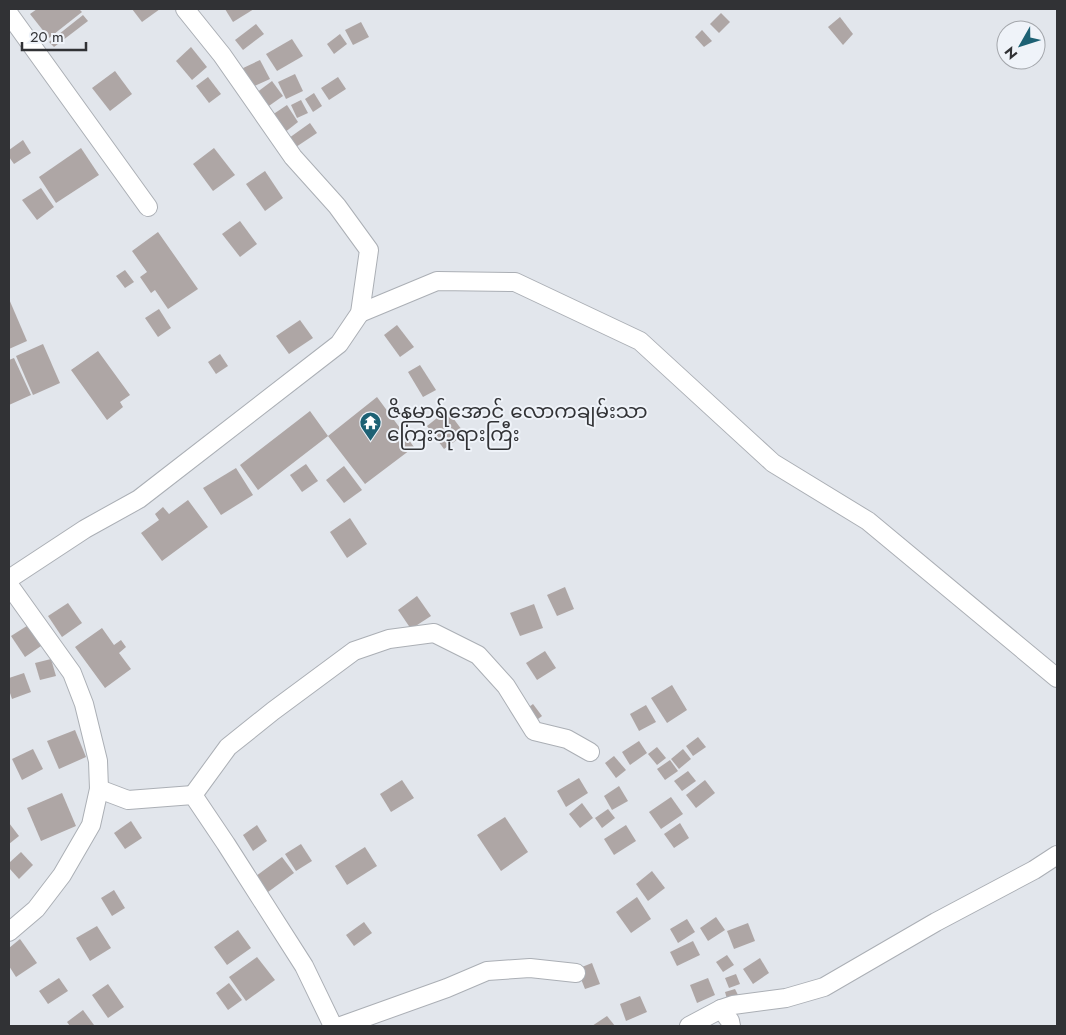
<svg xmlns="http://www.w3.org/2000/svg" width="1066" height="1035" viewBox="0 0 1066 1035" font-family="Jost,'Noto Sans Myanmar',sans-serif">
<rect width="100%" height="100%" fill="#e2e6ec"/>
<g fill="#aea6a5">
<polygon points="37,9 79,9 82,12 49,38 30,14"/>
<polygon points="132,9 160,9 142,22"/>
<polygon points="225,9 254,9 233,22"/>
<polygon points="721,13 730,22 719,33 710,24"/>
<polygon points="83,15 88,21 54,47 49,42"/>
<polygon points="840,17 853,34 843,45 828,27"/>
<polygon points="361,22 369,37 353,45 345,30"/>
<polygon points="256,24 264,34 243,50 235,40"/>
<polygon points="702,30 712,41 704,47 695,37"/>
<polygon points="340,34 347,44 334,54 327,44"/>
<polygon points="292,39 303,56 277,71 266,54"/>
<polygon points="191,47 207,67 192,80 176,61"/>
<polygon points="260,60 270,79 250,88 241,69"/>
<polygon points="115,71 132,94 110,111 92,88"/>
<polygon points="295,74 303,91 286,99 278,82"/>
<polygon points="208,77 221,94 209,103 196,86"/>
<polygon points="338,77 346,89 329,100 321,88"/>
<polygon points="272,81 283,96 266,108 256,93"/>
<polygon points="314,93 322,106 313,112 305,99"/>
<polygon points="301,100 308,113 297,118 291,105"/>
<polygon points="287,105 298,122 284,133 272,115"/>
<polygon points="310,123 317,133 296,147 289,138"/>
<polygon points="23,140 31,153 14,164 9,157 9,150"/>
<polygon points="81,148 99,175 56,203 39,177"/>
<polygon points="214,148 235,175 213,191 193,164"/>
<polygon points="265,171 283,198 265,211 246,184"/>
<polygon points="41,188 54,207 37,220 22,200"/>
<polygon points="240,221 257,244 240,257 222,234"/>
<polygon points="158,232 198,289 168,309 155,290 151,293 140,277 147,272 132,251"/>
<polygon points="125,270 134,282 125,288 116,276"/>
<polygon points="9,299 27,341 9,349"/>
<polygon points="159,309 171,328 158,337 145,318"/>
<polygon points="300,320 313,338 289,354 276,336"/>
<polygon points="397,325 414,347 400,357 384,335"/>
<polygon points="43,344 60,383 33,395 16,356"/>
<polygon points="98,351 130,395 120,402 123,407 107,420 71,370"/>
<polygon points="220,354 228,366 216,374 208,362"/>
<polygon points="14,358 31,395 9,405 9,360"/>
<polygon points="420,365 436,390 423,397 408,372"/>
<polygon points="377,397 414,447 365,484 328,436 258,490 240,465 310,411 328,436"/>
<polygon points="447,410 465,434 444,449 427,426"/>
<polygon points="306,464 318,481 302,492 290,475"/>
<polygon points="344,466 362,490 344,503 326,480"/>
<polygon points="236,468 253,495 221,515 203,488"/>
<polygon points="188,500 208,527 162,561 141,533 159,520 155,514 163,507 169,514"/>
<polygon points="350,518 367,544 347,558 330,532"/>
<polygon points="565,587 574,609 557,616 547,595"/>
<polygon points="417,596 431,616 411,629 398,610"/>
<polygon points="68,603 82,623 62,637 48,616"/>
<polygon points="534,604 543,628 520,636 510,613"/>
<polygon points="30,624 44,644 25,657 11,636"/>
<polygon points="102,628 114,645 121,640 126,647 119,653 131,669 105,688 75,647"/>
<polygon points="545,651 556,668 537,680 526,663"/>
<polygon points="51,659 56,676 40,680 35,663"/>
<polygon points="24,673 31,692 12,699 9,690 9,678"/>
<polygon points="672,685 687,710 667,723 651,698"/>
<polygon points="533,704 542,716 534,722 525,710"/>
<polygon points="646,705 656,722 639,731 630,714"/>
<polygon points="75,730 86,757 59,769 47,741"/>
<polygon points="698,737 706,747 693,756 686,746"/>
<polygon points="639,741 647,753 630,765 622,752"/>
<polygon points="657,747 666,758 657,765 648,754"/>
<polygon points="33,749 43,769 22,780 12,759"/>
<polygon points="683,749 691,759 679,769 671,759"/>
<polygon points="614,756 626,770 616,778 605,763"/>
<polygon points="670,760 678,771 665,780 657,769"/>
<polygon points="688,771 696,781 682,791 674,781"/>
<polygon points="579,778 588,793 566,807 557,791"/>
<polygon points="402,780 414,798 391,812 380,794"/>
<polygon points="705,780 715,793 696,808 686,795"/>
<polygon points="619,786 628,801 612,810 604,796"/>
<polygon points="62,793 76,826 41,841 27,808"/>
<polygon points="671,797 683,814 661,829 649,812"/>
<polygon points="582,803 593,818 580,828 569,814"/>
<polygon points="608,809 615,818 602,828 595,818"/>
<polygon points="505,817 528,852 501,871 477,835"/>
<polygon points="131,821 142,838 125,849 114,833"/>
<polygon points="9,823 19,836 9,844"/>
<polygon points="680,823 689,838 674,848 664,834"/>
<polygon points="257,825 267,841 253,851 243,835"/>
<polygon points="626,825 636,841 614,855 604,839"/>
<polygon points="301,844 312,861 296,871 285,854"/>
<polygon points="365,847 377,866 347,885 335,866"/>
<polygon points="21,852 33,865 19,879 9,868 9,863"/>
<polygon points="282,857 294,873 268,892 256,876"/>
<polygon points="652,871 665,888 648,901 636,884"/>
<polygon points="114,890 125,908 112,916 101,898"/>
<polygon points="637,897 651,919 631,933 616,912"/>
<polygon points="716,917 725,930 708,941 700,928"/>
<polygon points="687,919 695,932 678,943 670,929"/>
<polygon points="364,922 372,933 354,946 346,935"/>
<polygon points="748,923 755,941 734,949 727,931"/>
<polygon points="97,926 111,948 90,961 76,938"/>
<polygon points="238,930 251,948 227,965 214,947"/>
<polygon points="20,939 37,963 16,977 9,966 9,948"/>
<polygon points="693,941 700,955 677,966 670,952"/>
<polygon points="727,955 734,965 723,972 716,962"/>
<polygon points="257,957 275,980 246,1001 229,977"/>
<polygon points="760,958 769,973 753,984 743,969"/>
<polygon points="592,963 600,984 585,989 577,969"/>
<polygon points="736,974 740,984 729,988 725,978"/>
<polygon points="59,978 68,991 48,1004 39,991"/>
<polygon points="708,978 715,995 697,1003 690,985"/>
<polygon points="229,983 242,1000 228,1010 216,993"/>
<polygon points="108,984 124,1007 108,1018 92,995"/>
<polygon points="735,989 738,995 727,999 725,992"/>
<polygon points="640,996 647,1012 626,1021 620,1004"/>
<polygon points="83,1010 94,1025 93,1026 70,1026 67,1022"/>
<polygon points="607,1016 615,1026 592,1026"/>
</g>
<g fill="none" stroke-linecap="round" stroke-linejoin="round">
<defs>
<g id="minor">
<polyline points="9,14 148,207"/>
<polyline points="360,313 437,281 515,282 640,341 773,463 868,521 1057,678"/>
<polyline points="9,579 85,529 139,499 339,344 360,313 369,250 337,206 293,157 222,55 185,9"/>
<polyline points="9,585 72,673 84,704 98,761 99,789 91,825 62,875 36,909 9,932"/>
<polyline points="99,789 128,800 193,795 226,844 304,966 333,1026"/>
<polyline points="193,795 228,747 273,711 354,651 389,639 434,633 478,655 506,686 534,731 567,739 590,752"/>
<polyline points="721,1009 730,1021 731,1026"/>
<polyline points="341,1026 447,988 487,971 530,968 576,973"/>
<polyline points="689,1026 721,1009 733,1005 786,998 824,987 936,922 1034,870 1057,855"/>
</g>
</defs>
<use href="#minor" stroke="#abafb5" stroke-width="20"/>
<use href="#minor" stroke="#fff" stroke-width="18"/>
</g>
<defs>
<symbol id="temple-pin" viewBox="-11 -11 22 30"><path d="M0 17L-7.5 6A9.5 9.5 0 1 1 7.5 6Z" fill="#1d6174" stroke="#eff3f9"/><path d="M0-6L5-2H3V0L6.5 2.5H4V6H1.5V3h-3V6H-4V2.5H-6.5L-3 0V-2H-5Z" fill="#fff"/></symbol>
</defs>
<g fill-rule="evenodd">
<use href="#temple-pin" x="358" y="410" width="25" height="34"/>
</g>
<g text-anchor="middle" stroke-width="4" stroke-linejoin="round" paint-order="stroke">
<g font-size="20" fill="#313235" stroke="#eff3f9" text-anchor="start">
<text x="387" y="418">ဇိနမာရ်အောင် လောကချမ်းသာ<tspan x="387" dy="23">ကြေးဘုရားကြီး</tspan></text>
</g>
</g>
<rect width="1066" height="1035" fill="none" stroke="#313235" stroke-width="20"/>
<g transform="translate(1021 45) rotate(231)"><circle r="24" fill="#eff3f9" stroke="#a3a6ab"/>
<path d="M0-4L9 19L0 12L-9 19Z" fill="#1d6174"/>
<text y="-8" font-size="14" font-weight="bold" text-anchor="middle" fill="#313235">N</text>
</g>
<path d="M22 42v8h64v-8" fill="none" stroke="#313235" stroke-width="2.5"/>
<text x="30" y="42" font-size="15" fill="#313235" stroke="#eff3f9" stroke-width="4" paint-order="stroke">20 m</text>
</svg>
